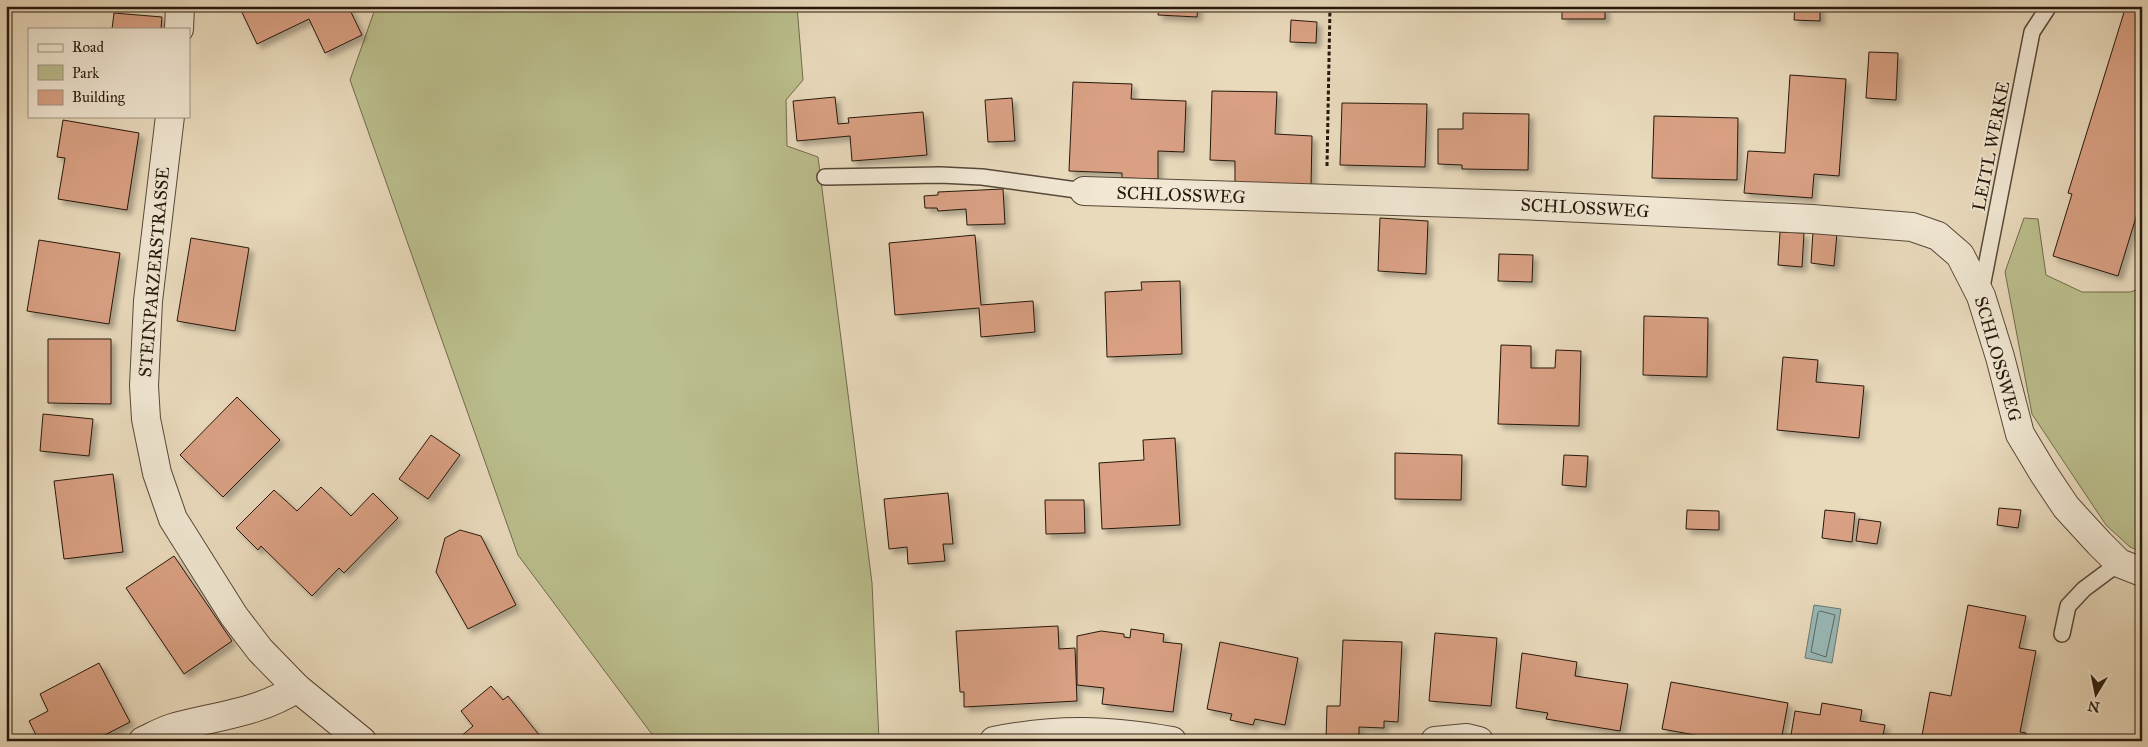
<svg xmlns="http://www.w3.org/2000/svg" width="2148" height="747" viewBox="0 0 2148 747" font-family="'IM FELL Great Primer',serif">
<defs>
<filter id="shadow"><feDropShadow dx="4.5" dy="4.5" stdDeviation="2.5" flood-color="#0004"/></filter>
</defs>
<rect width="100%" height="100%" fill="#e9dabc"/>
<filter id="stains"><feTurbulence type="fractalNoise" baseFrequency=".004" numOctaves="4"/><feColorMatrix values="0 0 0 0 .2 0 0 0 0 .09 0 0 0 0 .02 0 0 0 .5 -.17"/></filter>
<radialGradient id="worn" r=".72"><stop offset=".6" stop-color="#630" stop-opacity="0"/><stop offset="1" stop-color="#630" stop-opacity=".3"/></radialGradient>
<g fill="#bbbe8d" stroke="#706b4c">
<polygon points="376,6 797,6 803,80 786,100 787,146 818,157 872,583 879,741 657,741 518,555 350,80"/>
<polygon points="2024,218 2038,219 2046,275 2082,292 2130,292 2142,288 2142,552 2130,547 2106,525 2032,414 2005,272"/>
</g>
<polygon fill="#99b9b8" stroke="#6b7973" points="1814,605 1841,609 1832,663 1805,658"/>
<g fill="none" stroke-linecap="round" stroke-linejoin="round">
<polygon stroke="#606862" stroke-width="1" points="1820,611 1835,615 1826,657 1811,652 1818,613"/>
</g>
<g fill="#d9a083" stroke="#26180c" filter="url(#shadow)">
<polygon points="239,6 348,6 362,35 325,53 309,19 257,44"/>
<polygon points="1159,6 1198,6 1197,17 1158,15"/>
<rect x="1562" y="6" width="43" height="13"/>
<polygon points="1795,6 1820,6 1820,21 1794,20"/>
<polygon points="2126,6 2142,6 2142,216 2137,214 2118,276 2053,256 2072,194 2068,193"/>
<polygon points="114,13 162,17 161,29 112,29"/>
<polygon points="1291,20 1317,22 1316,43 1290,42"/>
<polygon points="1869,52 1898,53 1896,100 1866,98"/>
<polygon points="1790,75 1846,79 1839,176 1814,174 1812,198 1744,193 1748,151 1785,153"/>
<polygon points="1073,82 1132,84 1131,99 1186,101 1184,152 1158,151 1158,179 1122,178 1122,173 1069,171"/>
<polygon points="1212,91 1277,92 1275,134 1312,136 1311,186 1235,183 1235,161 1210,160"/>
<polygon points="835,97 838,124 849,123 848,118 923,112 927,155 852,161 850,136 797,141 793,101"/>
<polygon points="1012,98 1015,141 988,142 985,100"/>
<polygon points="1342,103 1427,104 1425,167 1340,165"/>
<polygon points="1463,113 1529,114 1528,170 1462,169 1462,165 1438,164 1438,129 1463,129"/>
<polygon points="1654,116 1738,118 1737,180 1652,178"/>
<polygon points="63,120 139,133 127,210 58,199 65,158 57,157"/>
<polygon points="1003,189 1005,224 967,225 966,209 938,211 937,208 925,208 924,196 938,195 938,192"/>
<polygon points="1380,218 1428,221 1426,274 1378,271"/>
<polygon points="1780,232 1804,233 1802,267 1778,265"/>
<polygon points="1813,232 1837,233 1834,266 1811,263"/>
<polygon points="975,235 981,305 1033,301 1035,332 981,337 979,308 895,315 889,243"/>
<polygon points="191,238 249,248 235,331 177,321"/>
<polygon points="39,240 120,253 109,324 27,311"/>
<polygon points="1499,254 1533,255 1532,282 1498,281"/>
<polygon points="1180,281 1182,354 1107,357 1105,292 1142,290 1141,282"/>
<polygon points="1644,316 1708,318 1707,377 1643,375"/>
<polygon points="48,339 111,339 111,404 48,403"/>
<polygon points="1501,345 1531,346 1531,368 1555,368 1556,350 1581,351 1579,426 1498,424"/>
<polygon points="1783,357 1818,360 1816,382 1864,386 1859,438 1777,430"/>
<polygon points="237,397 280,440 223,497 180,455"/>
<polygon points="43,414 93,419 89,456 40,451"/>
<polygon points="431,435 460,455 428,499 399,479"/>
<polygon points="1175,438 1180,525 1102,529 1099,463 1144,460 1143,440"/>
<polygon points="1395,453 1462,455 1461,500 1395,499"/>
<polygon points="1564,455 1588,456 1586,487 1562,485"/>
<polygon points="113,474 123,552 64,559 54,481"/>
<polygon points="321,487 351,516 373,493 398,518 344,573 339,568 312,596 261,546 258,550 236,528 274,490 297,511"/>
<polygon points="948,493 953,544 943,544 945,561 908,564 907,547 889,549 884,499"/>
<polygon points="1045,500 1084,500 1085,533 1046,534"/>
<polygon points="1999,508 2021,510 2018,528 1997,525"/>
<polygon points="1687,510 1719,511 1719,530 1686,529"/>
<polygon points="1825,510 1855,513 1852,542 1822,538"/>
<polygon points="1859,519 1881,522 1877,544 1856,541"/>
<polygon points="460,530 481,536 516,605 468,629 436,572 445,538"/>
<polygon points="174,556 232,641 184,674 126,588"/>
<polygon points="1968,605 2026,616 2019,648 2036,651 2020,732 2026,733 2024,741 1921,741 1930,692 1951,696"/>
<polygon points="1058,626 1059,649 1075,648 1077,701 964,707 964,692 960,692 956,631"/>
<polygon points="1131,629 1164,634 1163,642 1182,644 1173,712 1102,704 1104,688 1077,685 1077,636 1101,631 1124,634 1124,637 1130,638"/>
<polygon points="1435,633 1497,638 1491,706 1429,701"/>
<polygon points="1343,640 1402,642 1398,722 1384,721 1384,728 1359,727 1359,740 1326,739 1327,706 1340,706"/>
<polygon points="1220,642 1298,658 1285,725 1255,719 1253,725 1230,720 1232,714 1207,709"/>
<polygon points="1522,653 1577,662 1575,676 1628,684 1620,731 1546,719 1548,713 1516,708"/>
<polygon points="99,663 130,722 93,741 39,741 29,721 48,711 40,694"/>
<polygon points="1671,682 1788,703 1781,741 1728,741 1662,729"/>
<polygon points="491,686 503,700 508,696 544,741 459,741 458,739 473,726 461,711"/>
<polygon points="1822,703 1862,710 1860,721 1885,725 1882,741 1790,741 1795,711 1820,715"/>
</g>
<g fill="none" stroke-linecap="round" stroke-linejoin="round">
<defs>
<g id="lane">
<polyline points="825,177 940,175 982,177 1084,191"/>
<polyline points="1981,292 2032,32 2049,6"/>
<polyline points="2062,634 2068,606 2084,589 2119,563"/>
</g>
<g id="street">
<polyline points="179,29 180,6"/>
<polyline points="170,116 148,301 144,386 146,419 157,473 173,519 234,616 260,650 297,688 362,741"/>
<polyline points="1084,191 1518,205 1812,219 1912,227 1938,236 1960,255 1981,296 2000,357 2020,434 2044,474 2066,507 2099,543 2119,563 2142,572"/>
<path d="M 143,741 C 152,737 162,731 172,728 C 215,716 259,713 297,688"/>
<path d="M 994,741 C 1058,728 1108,730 1172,741"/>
<polyline points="1435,741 1467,738 1479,741"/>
</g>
</defs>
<use href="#lane" stroke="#574838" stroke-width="18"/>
<use href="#street" stroke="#574838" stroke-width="30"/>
<polyline stroke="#26180c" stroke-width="3" stroke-dasharray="4 2.5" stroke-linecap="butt" points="1327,166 1330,6"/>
<use href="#lane" stroke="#f1e7d3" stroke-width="15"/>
<use href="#street" stroke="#f1e7d3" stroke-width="28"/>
</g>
<g text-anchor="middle" stroke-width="4" stroke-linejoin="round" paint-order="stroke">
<g font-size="18" fill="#26180c" stroke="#f1e7d3">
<text transform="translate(1991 146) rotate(-79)" y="6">LEITL WERKE</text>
<text transform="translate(1181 195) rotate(2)" y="6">SCHLOSSWEG</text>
<text transform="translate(1585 208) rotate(3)" y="6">SCHLOSSWEG</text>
<text transform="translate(154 272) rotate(-85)" y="6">STEINPARZERSTRASSE</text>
<text transform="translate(1998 359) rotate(74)" y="6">SCHLOSSWEG</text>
</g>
</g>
<rect width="2148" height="747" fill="none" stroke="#e9dabc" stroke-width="25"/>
<rect x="8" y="8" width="2133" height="732" fill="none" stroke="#26180c" stroke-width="2.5"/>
<rect x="12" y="12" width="2123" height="722" fill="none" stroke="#26180c"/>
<rect x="28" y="28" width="162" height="90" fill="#f1e7d3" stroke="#a09483"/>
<rect x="38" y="44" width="25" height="8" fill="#f1e7d3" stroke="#a09483"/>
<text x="72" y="52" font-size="15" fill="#26180c">Road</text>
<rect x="38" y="65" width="25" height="15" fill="#bbbe8d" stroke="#a09483"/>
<text x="72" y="78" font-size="15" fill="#26180c">Park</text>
<rect x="38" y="90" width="25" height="15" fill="#d9a083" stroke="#a09483"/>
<text x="72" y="102" font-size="15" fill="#26180c">Building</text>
<g transform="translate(2096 694) rotate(190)" stroke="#f1e7d3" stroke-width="4" paint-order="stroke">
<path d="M0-4L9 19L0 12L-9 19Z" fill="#26180c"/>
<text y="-8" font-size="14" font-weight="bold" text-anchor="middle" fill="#26180c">N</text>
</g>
<rect width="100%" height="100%" filter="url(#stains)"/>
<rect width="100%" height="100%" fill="url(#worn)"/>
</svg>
